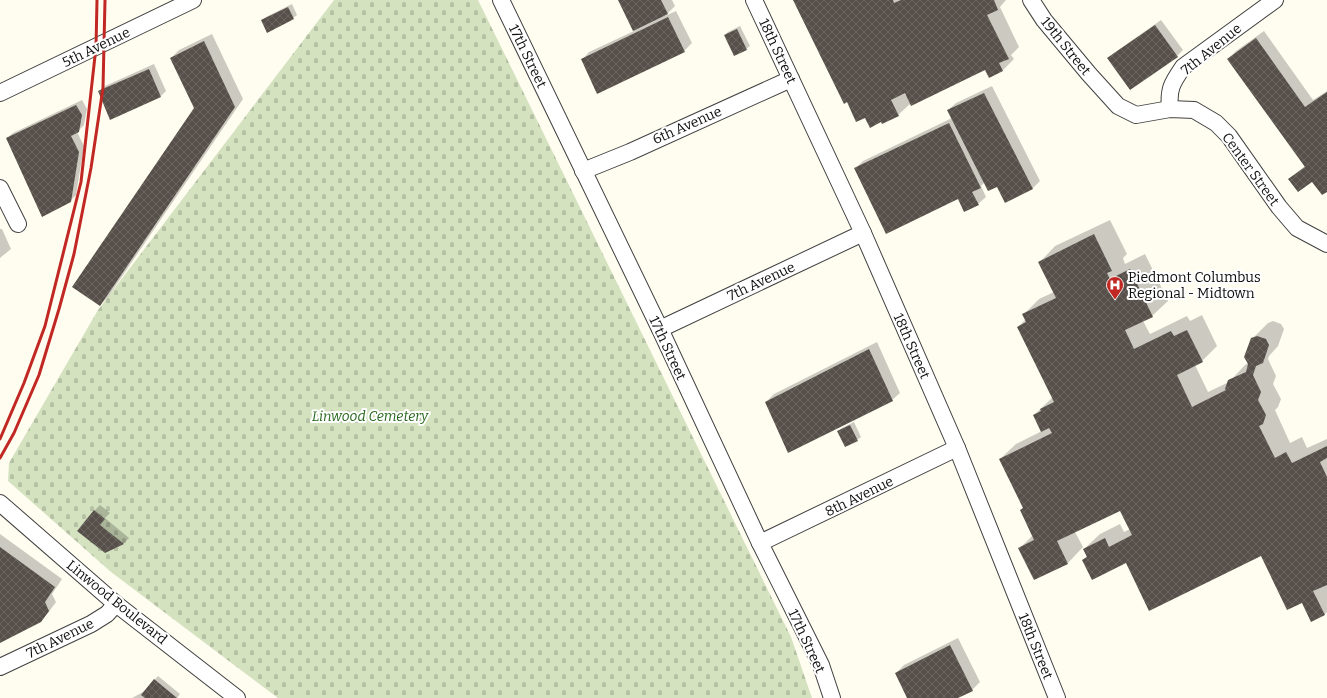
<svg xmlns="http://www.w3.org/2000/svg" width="1327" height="698" viewBox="0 0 1327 698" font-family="Bitter,serif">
<defs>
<pattern id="cemetery-stones" width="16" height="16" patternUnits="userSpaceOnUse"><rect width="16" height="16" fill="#d4e2c0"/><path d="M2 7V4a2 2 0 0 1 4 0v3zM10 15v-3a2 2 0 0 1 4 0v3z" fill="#b5c1a4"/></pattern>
<pattern id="building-cross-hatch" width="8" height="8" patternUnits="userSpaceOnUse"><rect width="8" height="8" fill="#57504a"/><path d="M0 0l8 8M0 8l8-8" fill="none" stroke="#6a6560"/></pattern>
</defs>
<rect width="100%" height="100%" fill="#fffdf0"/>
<polygon fill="url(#cemetery-stones)" points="334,0 478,0 791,637 812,698 278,698 111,572 8,481 9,463 98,310"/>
<g fill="#0003">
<polygon points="619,0 672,0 675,6 665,16 676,11 692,43 684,51 582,60 589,52 634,31"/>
<polygon points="794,0 1006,0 1000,7 1019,47 1011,55 1014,59 1002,71 985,69 911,103 898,115 882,121 866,116 847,101"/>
<polygon points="292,4 297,15 293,18 262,20 266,17"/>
<polygon points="1161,20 1183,50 1177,56 1130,89 1108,58 1114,53"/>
<polygon points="740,26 750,46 746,49 725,35 728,32"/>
<polygon points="1264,31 1313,100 1327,91 1327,190 1312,181 1289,179 1305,166 1228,59 1236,51"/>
<polygon points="212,34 243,99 108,297 100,305 195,108 171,58 179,50"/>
<polygon points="154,64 166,91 161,96 99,91 105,86"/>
<polygon points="992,86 1040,181 1033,188 997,186 985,182 981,186 986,197 978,204 856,168 863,161 952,118 948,110 956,103"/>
<polygon points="82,100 87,109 84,125 77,132 84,146 76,195 70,201 7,138 13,133"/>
<polygon points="1110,220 1127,254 1123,258 1125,264 1145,254 1168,301 1152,316 1143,321 1150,334 1187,316 1190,321 1202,315 1217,346 1202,361 1195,365 1208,392 1229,382 1245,365 1248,363 1252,339 1268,323 1273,321 1281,324 1284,329 1278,346 1269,356 1268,359 1276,376 1273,384 1281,399 1278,407 1275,410 1290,443 1302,437 1307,448 1327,439 1327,612 1324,615 1302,601 1261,555 1127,562 1083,560 1087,556 1084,549 1100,534 1120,524 1124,532 1130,529 1121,510 1075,532 1083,547 1068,563 1035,579 1020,548 1033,535 1021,510 1024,507 1000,459 1016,444 1042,431 1034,415 1053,397 1018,327 1026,319 1024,314 1039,299 1054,292 1040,262 1055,246"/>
<polygon points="0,229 2,229 11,249 0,258"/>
<polygon points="877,342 900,393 892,400 766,402 774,394"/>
<polygon points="854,422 861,437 857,440 838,432 842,428"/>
<polygon points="100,505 110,513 105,518 129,538 124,543 106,552 94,511"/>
<polygon points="0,534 62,579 52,594 56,602 48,613 40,622 0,642"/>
<polygon points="958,638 980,682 972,690 956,698 909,698 896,673 904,665"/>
<polygon points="158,676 180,694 177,698 132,698 143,692"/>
</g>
<g fill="url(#building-cross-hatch)">
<polygon points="618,0 661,0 668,14 633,31"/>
<polygon points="793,0 893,0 894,3 901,0 994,0 998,10 987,15 1009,59 999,63 1003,71 989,78 985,70 911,106 905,93 891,100 899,116 882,124 881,122 870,128 865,118 856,122 847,102 844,104"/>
<polygon points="288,7 294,19 267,33 261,20"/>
<polygon points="668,17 685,52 597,94 581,59"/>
<polygon points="1155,25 1178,57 1130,90 1107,58"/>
<polygon points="737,29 747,50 734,56 724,35"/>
<polygon points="1256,38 1305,107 1327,92 1327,192 1322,195 1312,182 1298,192 1288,179 1305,167 1227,59"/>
<polygon points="204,41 235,107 100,306 72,287 194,108 170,58"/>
<polygon points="149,69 161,97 110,120 98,91"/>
<polygon points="984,93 1033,189 1005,203 997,187 988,191 947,110"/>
<polygon points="76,105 82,115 79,132 71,136 79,152 71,202 42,217 6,138"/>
<polygon points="949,123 981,188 972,192 979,205 964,212 958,199 886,234 854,168"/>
<polygon points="1094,234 1112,271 1107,273 1110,279 1130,269 1153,317 1125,330 1134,349 1171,331 1174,336 1187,330 1203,362 1177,375 1192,407 1226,390 1225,389 1228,380 1246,372 1248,364 1244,357 1251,338 1257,336 1266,339 1269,345 1263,363 1256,366 1253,375 1261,392 1258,400 1266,415 1263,424 1259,426 1275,458 1286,452 1292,463 1327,446 1327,458 1320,462 1327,477 1327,585 1313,591 1325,615 1311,622 1302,603 1287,610 1261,556 1149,611 1126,563 1092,580 1082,560 1087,557 1083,549 1105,538 1109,547 1132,535 1120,511 1057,541 1068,564 1034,580 1018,548 1034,540 1020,510 1023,508 999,459 1052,433 1049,428 1041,432 1033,415 1041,411 1040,409 1054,402 1017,327 1026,322 1022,314 1056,298 1038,262"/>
<polygon points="869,349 893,401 788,453 765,402"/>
<polygon points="850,425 858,441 845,447 837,431"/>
<polygon points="94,510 105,519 100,525 124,544 105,553 77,531"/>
<polygon points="0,547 55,587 45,602 49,611 41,622 0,643"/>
<polygon points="950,645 973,691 958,698 907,698 895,673"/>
<polygon points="154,679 177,698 145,698 141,695"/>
</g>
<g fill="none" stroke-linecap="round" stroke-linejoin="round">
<defs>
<g id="minor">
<polyline points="501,0 660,329 760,543 821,665 832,698"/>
<polyline points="754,0 863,233 957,448 1057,698"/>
<polyline points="1031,0 1044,20 1089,74 1118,106 1136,115 1170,109 1194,110 1216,123 1229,136 1279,207 1297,228 1327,244"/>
<polyline points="0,93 193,0"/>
<path d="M 1170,109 C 1168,89 1172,83 1183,67 L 1275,0"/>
<polyline points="583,171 630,152 791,79"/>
<polyline points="0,188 18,224"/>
<polyline points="660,329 863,233"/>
<polyline points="0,503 116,604 237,698"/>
<polyline points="760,543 957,448"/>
<polyline points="0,667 91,624 107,614 116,604"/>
</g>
</defs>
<use href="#minor" stroke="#414141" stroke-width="18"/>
<use href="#minor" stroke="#fff" stroke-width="16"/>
<g stroke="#c22823" stroke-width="3">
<polyline points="0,439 24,383 45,326 81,182 96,47 97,0"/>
<polyline points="0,458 14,433 39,375 59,309 74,254 91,168 103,88 105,0"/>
</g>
</g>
<defs>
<symbol id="hospital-pin" viewBox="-11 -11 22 30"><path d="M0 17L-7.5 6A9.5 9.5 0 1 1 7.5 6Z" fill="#c22823" stroke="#fff"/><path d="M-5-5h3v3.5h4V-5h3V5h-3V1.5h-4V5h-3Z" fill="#fff"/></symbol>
</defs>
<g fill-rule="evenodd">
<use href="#hospital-pin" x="1105" y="275" width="20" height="27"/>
</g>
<g text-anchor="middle" stroke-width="4" stroke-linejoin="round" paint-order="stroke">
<g font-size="14" fill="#0e0e0e" stroke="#fff">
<text transform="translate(1066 46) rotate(51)" y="5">19th Street</text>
<text transform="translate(96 47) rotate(-26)" y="5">5th Avenue</text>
<text transform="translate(1211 49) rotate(-39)" y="5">7th Avenue</text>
<text transform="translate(778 51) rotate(65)" y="5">18th Street</text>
<text transform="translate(528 56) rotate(64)" y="5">17th Street</text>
<text transform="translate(687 125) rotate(-24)" y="5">6th Avenue</text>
<text transform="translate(1251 169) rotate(54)" y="5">Center Street</text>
<text transform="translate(761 281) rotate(-25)" y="5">7th Avenue</text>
<text transform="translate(912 346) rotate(66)" y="5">18th Street</text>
<text transform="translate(668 348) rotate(65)" y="5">17th Street</text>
<text transform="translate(859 496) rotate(-26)" y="5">8th Avenue</text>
<text transform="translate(117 602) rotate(39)" y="5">Linwood Boulevard</text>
<text transform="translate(60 638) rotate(-26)" y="5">7th Avenue</text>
<text transform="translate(807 641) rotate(65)" y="5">17th Street</text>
<text transform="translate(1036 646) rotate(68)" y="5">18th Street</text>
</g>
<g font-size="14" fill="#0e0e0e" stroke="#fff" text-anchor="start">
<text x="1128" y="282">Piedmont Columbus<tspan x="1128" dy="16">Regional - Midtown</tspan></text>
</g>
<g font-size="14" font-style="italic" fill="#27681d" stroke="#fff">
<text x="370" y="421">Linwood Cemetery</text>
</g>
</g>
</svg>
